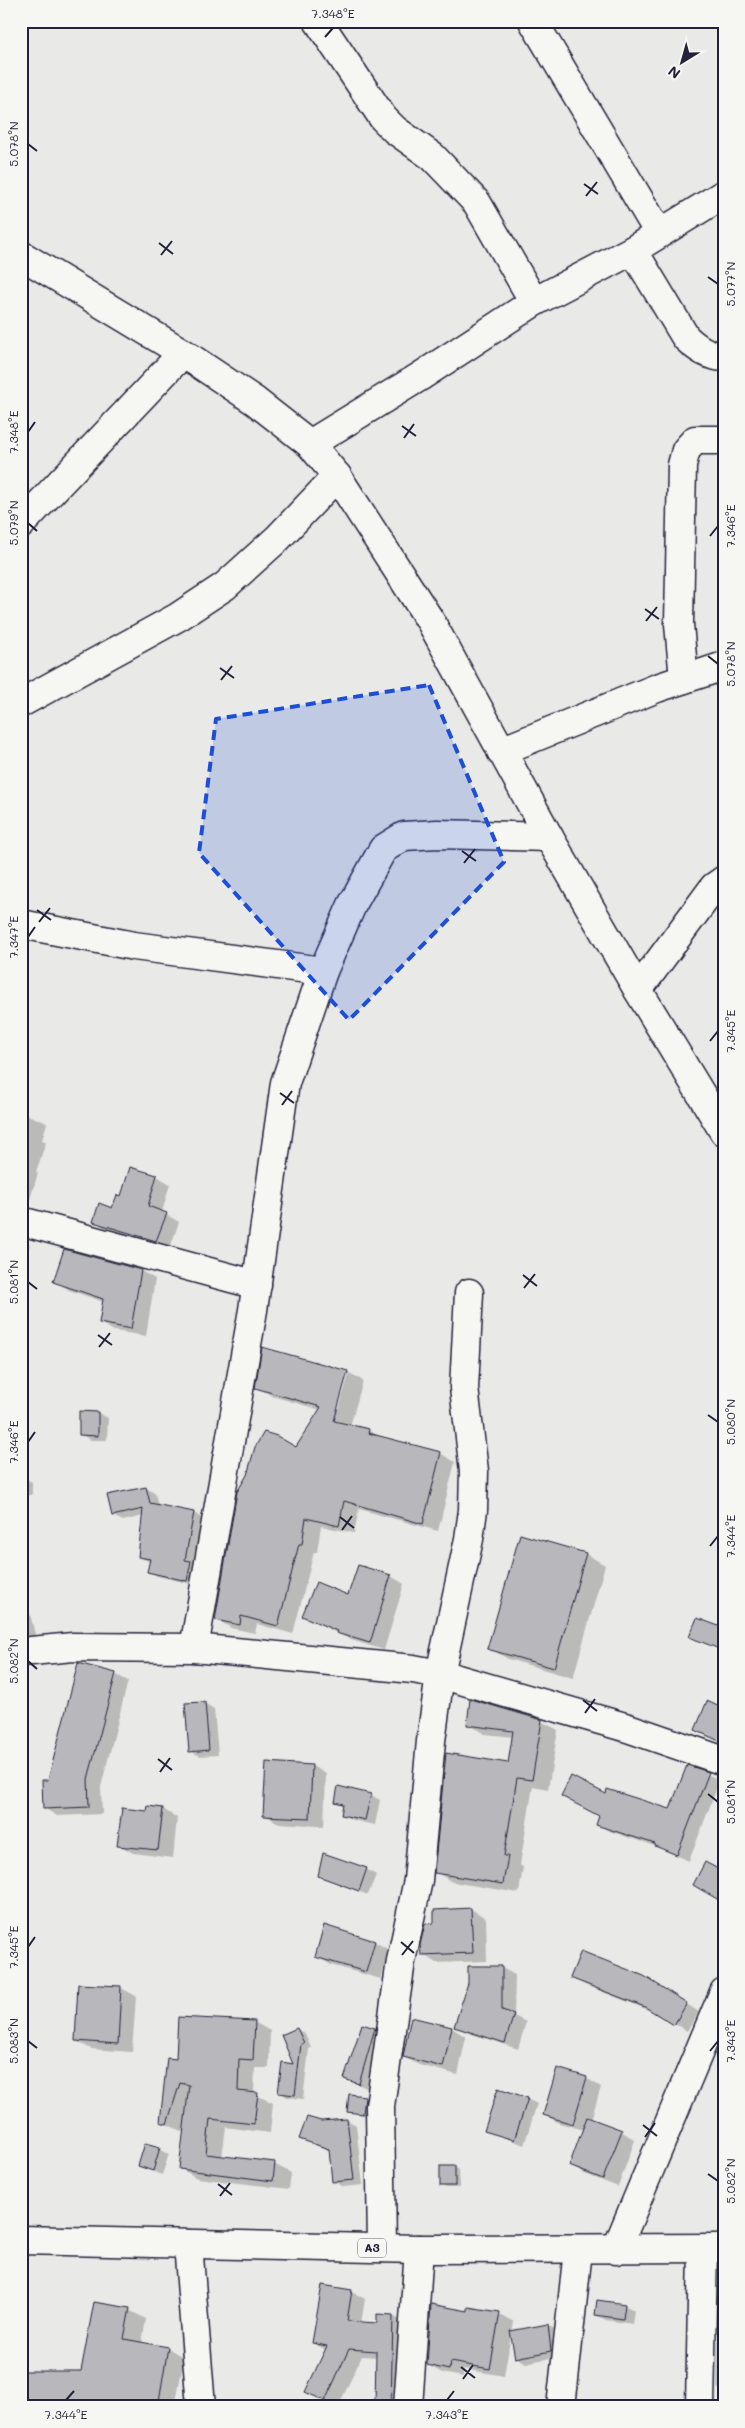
<svg xmlns="http://www.w3.org/2000/svg" width="745" height="2428" viewBox="0 0 745 2428" font-family="Mali,sans-serif">
<rect width="100%" height="100%" fill="#e9e9e7"/>
<filter id="ink" filterUnits="userSpaceOnUse"><feTurbulence type="fractalNoise" baseFrequency=".02" numOctaves="2"/><feDisplacementMap in="SourceGraphic" scale="10" xChannelSelector="R" yChannelSelector="G"/><feConvolveMatrix kernelMatrix="1 2 1 2 8 2 1 2 1" color-interpolation-filters="sRGB"/></filter>
<g filter="url(#ink)">
<g fill="#0003" fill-rule="evenodd">
<polygon points="21,1112 47,1123 42,1140 46,1142 36,1172 38,1173 28,1206 21,1204"/>
<polygon points="157,1176 170,1184 162,1212 179,1222 170,1248 107,1229 94,1221 113,1210 122,1198"/>
<polygon points="21,1238 30,1245 21,1263"/>
<polygon points="65,1250 141,1271 155,1279 146,1336 114,1331 100,1323 104,1302 69,1290 55,1281"/>
<path d="M 263,1348 L 348,1372 L 363,1381 L 350,1426 L 368,1430 L 381,1437 L 440,1453 L 455,1462 L 438,1531 L 359,1509 L 354,1533 L 321,1526 L 317,1552 L 314,1552 L 293,1634 L 257,1624 L 255,1633 L 231,1628 L 216,1619 L 297,1449 L 321,1410 L 272,1396 L 257,1387 ZM 346,1374 L 349,1374 L 339,1408 L 337,1408 Z"/>
<polygon points="80,1412 98,1413 108,1418 107,1440 90,1440 80,1434"/>
<polygon points="21,1476 32,1482 32,1495 21,1495"/>
<polygon points="146,1488 155,1493 158,1506 194,1513 203,1519 194,1564 200,1568 196,1585 157,1576 148,1571 150,1562 139,1557 143,1516 123,1521 113,1516"/>
<polygon points="586,1554 605,1565 573,1678 508,1659 489,1648"/>
<polygon points="358,1566 391,1576 404,1584 384,1650 351,1640 303,1616 349,1597"/>
<polygon points="21,1578 36,1638 21,1641"/>
<polygon points="697,1620 724,1629 724,1651 691,1637"/>
<polygon points="115,1674 128,1681 101,1787 102,1814 57,1816 44,1808 49,1781"/>
<polygon points="204,1703 214,1709 218,1755 200,1756 190,1751"/>
<polygon points="724,1710 724,1744 696,1730"/>
<polygon points="541,1721 558,1730 548,1789 533,1786 520,1865 523,1867 519,1893 452,1882 436,1872 509,1765 513,1737 485,1734 468,1724"/>
<polygon points="312,1766 326,1774 324,1826 279,1823 264,1815"/>
<polygon points="688,1766 720,1780 689,1861 661,1848 609,1831 598,1825 671,1811"/>
<polygon points="339,1787 371,1795 380,1800 375,1825 352,1820 342,1814 344,1806 336,1801"/>
<polygon points="163,1809 177,1818 173,1858 133,1853 119,1845"/>
<polygon points="366,1869 376,1875 368,1895 319,1876"/>
<polygon points="471,1909 486,1918 487,1961 436,1963 422,1954 436,1924 435,1911"/>
<polygon points="375,1942 389,1950 381,1979 331,1965 316,1956"/>
<polygon points="470,1967 502,1968 515,1975 514,2016 526,2022 518,2049 468,2033 456,2026 469,1983"/>
<polygon points="572,1977 657,1985 699,2012 687,2031 656,2013 585,1985"/>
<polygon points="79,1985 121,1988 136,1996 132,2052 91,2049 76,2041"/>
<polygon points="412,2019 452,2028 466,2037 458,2075 419,2065 404,2057"/>
<polygon points="254,2022 270,2031 269,2068 255,2068 254,2094 273,2103 270,2133 226,2127 222,2157 274,2164 291,2173 289,2189 197,2178 181,2169 185,2133 162,2122 177,2061"/>
<polygon points="363,2026 384,2035 369,2089 346,2079"/>
<polygon points="297,2029 305,2034 311,2048 309,2049 303,2099 287,2097 280,2092 295,2065"/>
<polygon points="586,2078 601,2087 591,2120 621,2131 635,2140 618,2187 585,2174 570,2166 584,2130 559,2123 544,2114"/>
<polygon points="350,2095 369,2099 367,2116 349,2111"/>
<polygon points="527,2099 537,2104 524,2145 486,2130"/>
<polygon points="347,2120 356,2125 363,2185 343,2187 333,2181 330,2151 301,2139 321,2123"/>
<polygon points="159,2149 169,2154 162,2175 139,2166"/>
<polygon points="441,2167 455,2167 459,2170 460,2188 446,2188 441,2185"/>
<polygon points="352,2292 365,2299 361,2323 378,2324 393,2316 406,2324 404,2407 376,2407 377,2357 362,2356 338,2407 307,2392 326,2350 313,2343"/>
<polygon points="721,2304 724,2304 724,2392 717,2388 718,2329"/>
<polygon points="624,2305 634,2310 632,2324 606,2320 596,2315"/>
<polygon points="129,2310 146,2319 142,2343 168,2348 184,2358 175,2407 26,2407 21,2404 21,2372 82,2372"/>
<polygon points="499,2314 514,2322 512,2332 548,2325 558,2331 560,2356 526,2363 516,2357 511,2335 504,2376 464,2369 463,2377 442,2373 428,2365"/>
</g>
<g fill="#b8b8bc" stroke="#22223b">
<polygon points="130,1167 157,1175 148,1206 167,1213 156,1241 93,1222 99,1203 112,1208 117,1195 121,1196"/>
<polygon points="64,1249 141,1270 131,1329 99,1323 103,1299 53,1282"/>
<polygon points="262,1347 348,1371 334,1421 369,1429 368,1433 441,1452 423,1524 344,1501 339,1526 306,1518 302,1544 299,1544 278,1626 241,1616 240,1625 215,1620 237,1492 247,1475 255,1447 264,1432 277,1436 296,1447 321,1407 255,1388"/>
<polygon points="79,1411 98,1412 98,1436 79,1435"/>
<polygon points="146,1487 150,1503 194,1512 185,1560 191,1561 187,1581 147,1572 150,1559 138,1557 143,1509 112,1516 107,1495"/>
<polygon points="520,1534 586,1553 554,1668 487,1649"/>
<polygon points="358,1565 391,1575 370,1643 336,1633 337,1631 302,1616 316,1582 348,1595"/>
<polygon points="697,1618 724,1628 717,1648 689,1637"/>
<polygon points="78,1663 116,1673 88,1779 89,1807 43,1809 42,1780 48,1780"/>
<polygon points="470,1699 542,1720 532,1780 517,1778 504,1856 508,1856 503,1884 434,1873 446,1753 508,1763 513,1731 467,1725"/>
<polygon points="707,1701 724,1709 724,1743 695,1730"/>
<polygon points="205,1702 209,1750 189,1752 185,1703"/>
<polygon points="266,1762 312,1765 310,1818 263,1816"/>
<polygon points="687,1765 709,1772 677,1855 655,1846 655,1844 596,1825 599,1816 561,1796 571,1776 606,1794 607,1789 670,1809"/>
<polygon points="338,1786 371,1794 365,1820 341,1815 343,1804 335,1802"/>
<polygon points="148,1806 163,1808 158,1850 117,1846 122,1808 147,1811"/>
<polygon points="323,1853 367,1868 359,1891 318,1876"/>
<polygon points="705,1862 724,1872 724,1903 693,1885"/>
<polygon points="471,1908 473,1953 421,1955 420,1945 425,1924 434,1923 434,1910"/>
<polygon points="324,1925 375,1941 366,1972 315,1957"/>
<polygon points="581,1951 644,1976 687,2003 674,2025 645,2007 570,1978"/>
<polygon points="468,1966 502,1966 502,2010 514,2014 505,2043 454,2027 468,1983"/>
<polygon points="78,1984 121,1986 118,2044 75,2041"/>
<polygon points="178,2017 255,2021 253,2060 239,2059 238,2091 258,2093 254,2124 210,2119 206,2154 275,2162 273,2181 179,2169 189,2085 180,2083 167,2124 160,2122 167,2058 176,2059"/>
<polygon points="411,2017 452,2027 443,2067 403,2057"/>
<polygon points="362,2024 375,2028 359,2084 344,2079"/>
<polygon points="297,2028 304,2043 301,2044 295,2095 278,2093 282,2062 293,2064 281,2035"/>
<polygon points="557,2068 587,2077 573,2124 543,2115"/>
<polygon points="498,2088 528,2098 514,2140 484,2131"/>
<polygon points="349,2094 365,2096 363,2114 347,2112"/>
<polygon points="307,2117 321,2121 347,2119 354,2180 332,2182 329,2149 299,2139"/>
<polygon points="587,2117 622,2130 603,2179 569,2166"/>
<polygon points="145,2143 160,2147 153,2171 138,2166"/>
<rect x="440" y="2166" width="15" height="20"/>
<polygon points="322,2285 352,2290 347,2321 377,2323 377,2314 393,2315 391,2407 375,2407 376,2351 349,2349 325,2401 305,2392 327,2346 312,2343"/>
<polygon points="597,2300 625,2304 623,2319 595,2315"/>
<polygon points="94,2302 130,2308 124,2339 168,2347 158,2407 75,2407 76,2402 21,2403 21,2371 81,2371"/>
<polygon points="431,2304 468,2311 468,2307 500,2312 490,2369 450,2362 449,2370 427,2365"/>
<polygon points="548,2324 551,2351 515,2358 510,2331"/>
</g>
<g fill="none" stroke-linecap="round" stroke-linejoin="round">
<defs>
<g id="minor">
<polyline points="318,21 383,118 395,130 433,157 477,203 534,302"/>
<polyline points="533,21 659,233"/>
<path d="M 633,250 L 686,338 C 697,348 708,356 724,357"/>
<polyline points="21,255 183,353 255,401 310,444 337,476 431,622 549,837 638,990 724,1132"/>
<polyline points="310,444 421,376 534,302 633,250 724,194"/>
<polyline points="21,524 183,353"/>
<polyline points="684,679 679,624 682,465 686,450 695,440 724,440"/>
<polyline points="21,703 178,617 225,586 278,538 337,476"/>
<polyline points="501,751 657,688 724,666"/>
<polyline points="21,924 134,946 323,971"/>
<polyline points="638,990 714,887 724,880"/>
<polyline points="21,1221 257,1285"/>
<polyline points="194,1648 253,1310 285,1083 323,971 352,905 383,849 404,836 437,834 549,837"/>
<polyline points="21,1652 73,1647 194,1648 413,1669 440,1674 628,1728 724,1761"/>
<polyline points="188,2244 201,2407"/>
<polyline points="382,2248 380,2106 401,1961 418,1880 431,1741 440,1674 469,1539 473,1510 474,1471 464,1388 469,1293"/>
<polyline points="616,2250 724,1992"/>
<polyline points="408,2407 419,2249"/>
<polyline points="561,2407 578,2250"/>
<polyline points="700,2407 703,2249"/>
</g>
<polyline id="highway" points="21,2240 419,2249 724,2248"/>
</defs>
<use href="#minor" stroke="#22223b" stroke-width="31"/>
<use href="#highway" stroke="#22223b" stroke-width="31"/>
<use href="#minor" stroke="#f6f6f2" stroke-width="28"/>
<use href="#highway" stroke="#f6f6f2" stroke-width="28"/>
</g>
</g>
<path fill="#1d4ed8" fill-opacity="0.2" stroke="#1d4ed8" stroke-width="4" stroke-dasharray="10 6" stroke-linejoin="round" d="M 429,685 L 504,862 L 349,1020 L 199,853 L 216,719 Z"/>
<path fill="none" stroke="#22223b" stroke-width="2" d="M 325,37 L 333,28M 28,144 L 37,151M 584,184 L 598,194M 586,196 L 597,182M 159,243 L 173,254M 161,255 L 172,241M 708,277 L 718,284M 402,426 L 416,436M 28,432 L 35,422M 404,438 L 414,424M 28,523 L 37,531M 710,536 L 718,526M 645,609 L 659,619M 646,621 L 657,607M 708,656 L 718,664M 220,668 L 234,678M 221,680 L 232,666M 462,851 L 476,861M 464,863 L 475,849M 37,910 L 51,920M 39,922 L 50,908M 28,937 L 35,927M 710,1041 L 718,1031M 280,1093 L 294,1103M 282,1105 L 292,1091M 523,1275 L 537,1286M 28,1282 L 37,1289M 524,1288 L 535,1274M 98,1335 L 112,1345M 99,1347 L 110,1333M 708,1415 L 718,1422M 28,1442 L 35,1432M 340,1517 L 354,1528M 342,1530 L 352,1516M 710,1546 L 718,1536M 28,1661 L 37,1669M 583,1700 L 597,1711M 585,1713 L 595,1699M 158,1759 L 172,1770M 160,1772 L 170,1758M 708,1794 L 718,1802M 401,1942 L 414,1953M 28,1947 L 35,1937M 402,1955 L 413,1941M 28,2041 L 37,2048M 710,2051 L 718,2041M 643,2125 L 657,2136M 645,2137 L 655,2123M 708,2174 L 718,2181M 218,2184 L 232,2195M 220,2196 L 230,2183M 461,2367 L 475,2378M 463,2379 L 473,2365M 66,2400 L 74,2391M 447,2400 L 454,2391"/>
<g text-anchor="middle" stroke-width="4" stroke-linejoin="round" paint-order="stroke">
<rect fill="#f6f6f2" stroke="#626272" stroke-width="1" x="358" y="2238.5" width="28" height="19" rx="4"/>
<g font-size="12" font-weight="bold" fill="#22223b">
<text x="372" y="2252">A3</text>
</g>
</g>
<rect width="745" height="2428" fill="none" stroke="#f6f6f2" stroke-width="55"/>
<g transform="translate(682 62) rotate(217)" stroke="#f6f6f2" stroke-width="4" paint-order="stroke">
<path d="M0-4L9 19L0 12L-9 19Z" fill="#22223b"/>
<text y="-8" font-size="14" font-weight="bold" text-anchor="middle" fill="#22223b">N</text>
</g>
<rect x="28" y="28" width="690" height="2372" fill="none" stroke="#22223b" stroke-width="2"/>
<g font-size="12" text-anchor="middle" fill="#22223b">
<text x="333" y="18">7.348°E</text>
<text transform="translate(14 144) rotate(-90)" y="4">5.078°N</text>
<text transform="translate(731 284) rotate(-90)" y="4">5.077°N</text>
<text transform="translate(14 432) rotate(-90)" y="4">7.348°E</text>
<text transform="translate(14 523) rotate(-90)" y="4">5.079°N</text>
<text transform="translate(731 526) rotate(-90)" y="4">7.346°E</text>
<text transform="translate(731 664) rotate(-90)" y="4">5.078°N</text>
<text transform="translate(14 937) rotate(-90)" y="4">7.347°E</text>
<text transform="translate(731 1031) rotate(-90)" y="4">7.345°E</text>
<text transform="translate(14 1282) rotate(-90)" y="4">5.081°N</text>
<text transform="translate(731 1422) rotate(-90)" y="4">5.080°N</text>
<text transform="translate(14 1442) rotate(-90)" y="4">7.346°E</text>
<text transform="translate(731 1536) rotate(-90)" y="4">7.344°E</text>
<text transform="translate(14 1661) rotate(-90)" y="4">5.082°N</text>
<text transform="translate(731 1802) rotate(-90)" y="4">5.081°N</text>
<text transform="translate(14 1947) rotate(-90)" y="4">7.345°E</text>
<text transform="translate(14 2041) rotate(-90)" y="4">5.083°N</text>
<text transform="translate(731 2041) rotate(-90)" y="4">7.343°E</text>
<text transform="translate(731 2181) rotate(-90)" y="4">5.082°N</text>
<text x="66" y="2419">7.344°E</text>
<text x="447" y="2419">7.343°E</text>
</g>
</svg>
